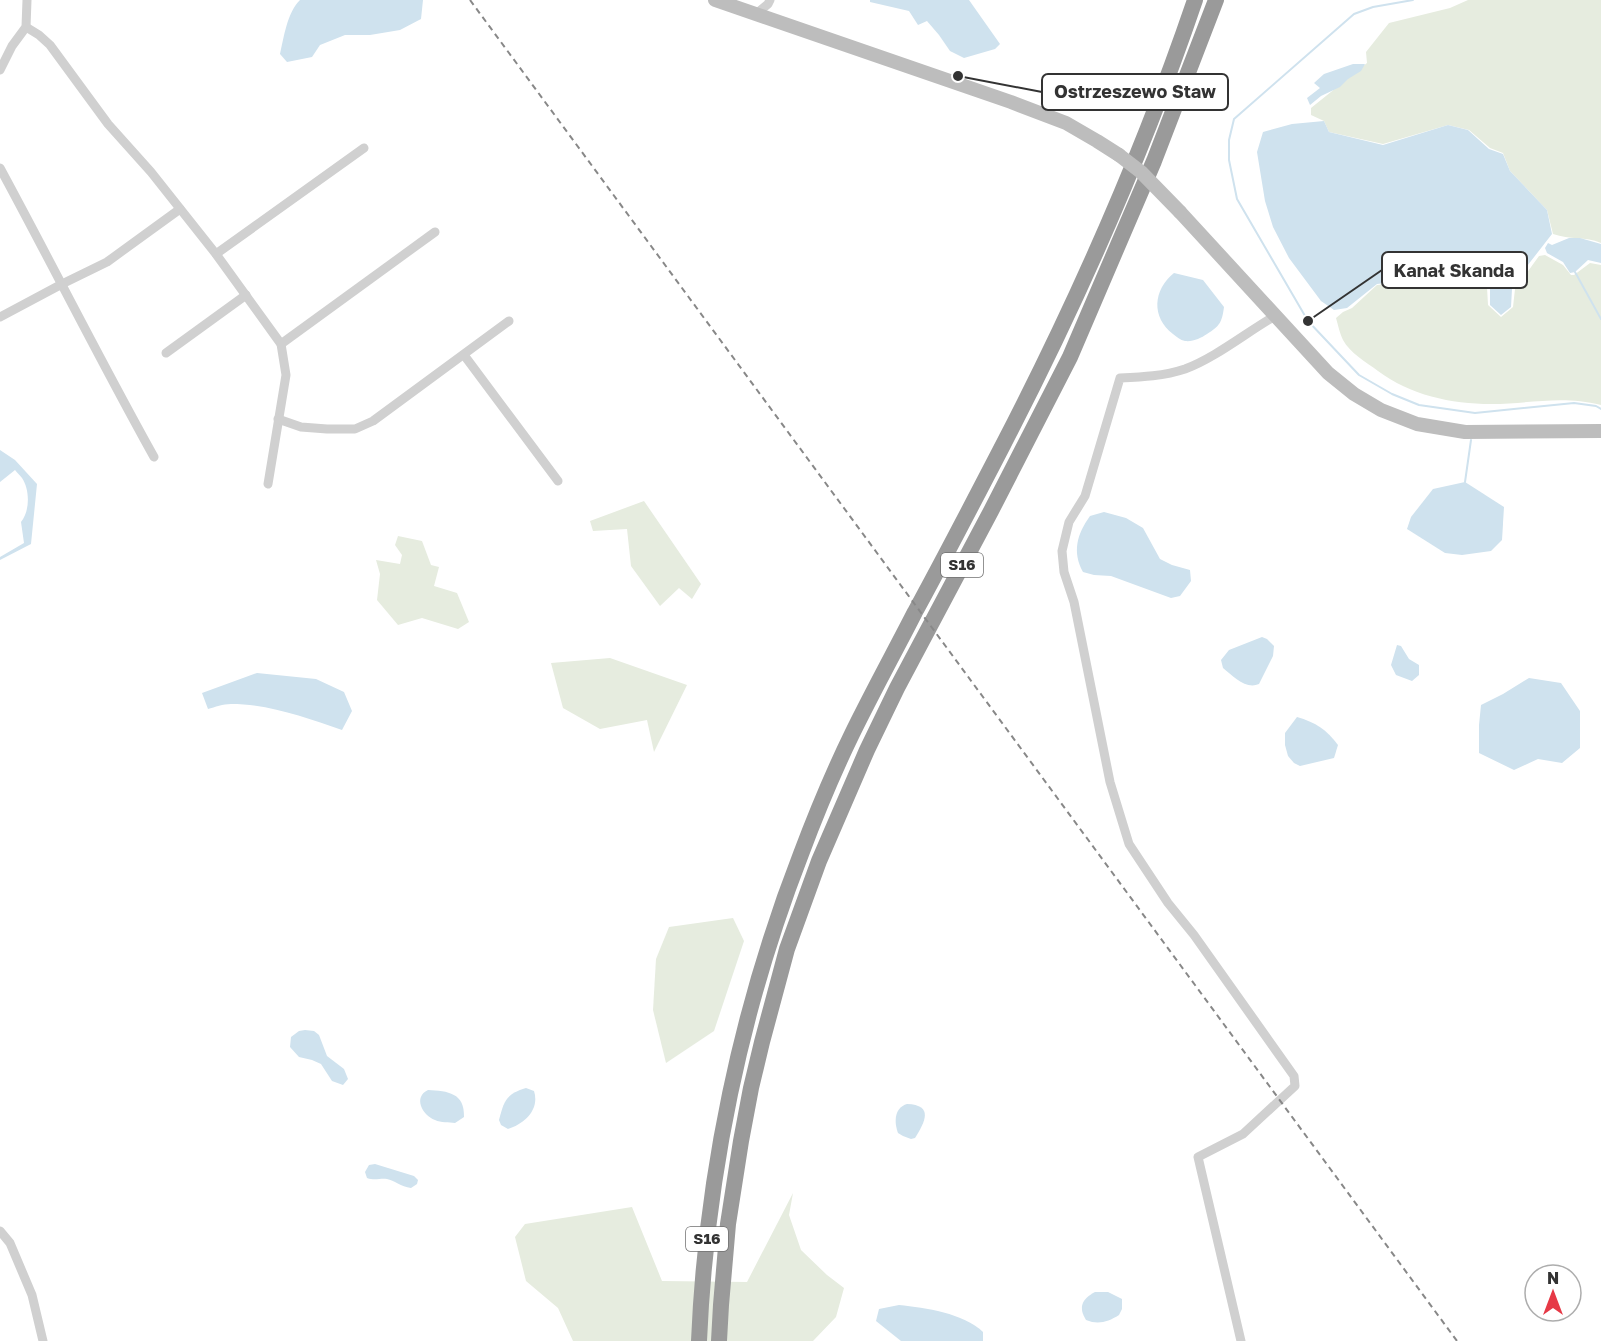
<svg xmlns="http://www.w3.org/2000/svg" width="1601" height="1341" viewBox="0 0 1601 1341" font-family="'Golos Text',sans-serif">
<rect width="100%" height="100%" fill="#fff"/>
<g fill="#e6ecdf">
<path d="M 1468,0 L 1601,0 L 1601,243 C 1585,236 1570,240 1553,234 L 1547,210 L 1510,171 L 1503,153 L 1490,148 L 1469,130 L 1448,125 L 1383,144 L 1329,132 L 1324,121 L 1311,115 L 1311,108 L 1367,63 L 1366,52 L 1389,23 L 1450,8 Z"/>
<path d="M 1545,255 L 1563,265 L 1571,275 L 1574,275 L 1590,263 L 1601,265 L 1601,405 C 1561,395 1530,404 1491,404 C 1451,404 1410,395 1378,371 C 1366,362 1350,353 1343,340 C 1340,334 1338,325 1336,318 L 1343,312 L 1352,308 L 1377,285 L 1438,279 L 1478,279 L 1487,287 L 1488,305 L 1501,317 L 1513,307 L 1515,289 L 1539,256 Z"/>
<polygon points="644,501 701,584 692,599 679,588 660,606 631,566 627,529 593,531 590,521"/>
<polygon points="398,536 422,541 431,565 439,567 434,586 457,593 469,622 458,629 422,618 398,625 377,600 380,574 376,560 400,564 402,555 395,545"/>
<polygon points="610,658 687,685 654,752 647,720 600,729 563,708 551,663"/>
<polygon points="733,918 744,941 714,1031 666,1063 653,1010 656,959 669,927"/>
<polygon points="793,1193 789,1215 801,1250 827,1275 844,1288 836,1317 813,1341 573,1341 558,1308 526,1281 515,1237 525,1224 632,1207 662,1281 747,1282"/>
</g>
<g fill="#cfe2ee">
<path d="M 300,0 L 423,0 L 421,19 L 400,30 L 370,35 L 345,35 L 320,45 L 312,57 L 287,62 L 280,54 C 284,37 287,13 300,0 Z"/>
<polygon points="870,0 969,0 1000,44 995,49 964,58 950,51 939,35 927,21 918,25 909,11 870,2"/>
<polygon points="1353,64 1365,64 1361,71 1348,79 1340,87 1321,96 1310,105 1307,98 1320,88 1314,83 1324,74"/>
<polygon points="1324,121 1329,132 1383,145 1448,125 1468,130 1489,149 1503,154 1510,171 1547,210 1552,234 1524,270 1512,289 1511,307 1501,315 1490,305 1490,287 1478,278 1444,276 1377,284 1347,308 1334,310 1321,301 1289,258 1273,227 1265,201 1257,152 1263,132 1292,124"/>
<polygon points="1569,238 1580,238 1601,244 1601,263 1588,260 1575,272 1570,273 1563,262 1547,253 1545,248 1548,243 1552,245"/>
<path d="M 1174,273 L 1203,280 L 1224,307 C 1222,322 1220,326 1207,334 C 1201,338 1193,342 1185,341 C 1180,340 1177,337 1173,334 C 1151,317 1153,290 1174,273 Z"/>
<path d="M 0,450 L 15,460 L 37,484 L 31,544 L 0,560 L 0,557 L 24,543 L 21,522 C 30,511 30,490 22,478 C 20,475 17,473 15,470 L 0,482 Z"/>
<polygon points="1465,482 1504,507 1502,540 1491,551 1462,555 1445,553 1407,529 1411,517 1433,489"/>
<path d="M 1104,512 L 1126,518 L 1143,528 L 1160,559 L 1172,565 L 1190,570 L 1191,581 L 1180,596 L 1171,598 L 1111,576 L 1094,575 L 1083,572 C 1072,552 1077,534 1090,516 Z"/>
<path d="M 1262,637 L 1267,639 L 1274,646 L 1273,656 L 1259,684 C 1246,690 1233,676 1223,668 L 1221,660 L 1229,650 Z"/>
<polygon points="1397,645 1401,646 1409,659 1419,665 1419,675 1412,681 1396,675 1391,665"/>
<path d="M 257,673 L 316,679 L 344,692 L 352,711 L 342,730 C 306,718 269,704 231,704 C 223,704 215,707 208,709 L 202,693 Z"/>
<polygon points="1529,678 1561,683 1580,711 1580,748 1562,763 1538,759 1514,770 1479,753 1479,725 1481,705 1503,694"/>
<path d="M 1297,717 C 1315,722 1327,730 1338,745 L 1334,758 L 1300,766 L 1294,763 L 1288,756 L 1285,745 L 1285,733 Z"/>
<polygon points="305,1030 314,1031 319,1035 327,1056 344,1069 348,1079 343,1085 332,1081 321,1064 312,1060 299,1057 290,1047 291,1037 299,1031"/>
<path d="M 526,1088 L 534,1091 C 540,1110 524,1124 508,1129 L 501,1125 L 499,1120 C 504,1101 506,1094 526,1088 Z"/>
<path d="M 428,1090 C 448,1091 465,1093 464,1117 L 455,1123 C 449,1122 441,1123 435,1120 C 422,1115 413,1097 428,1090 Z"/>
<path d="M 907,1104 C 934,1105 925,1122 915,1138 L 911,1139 L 903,1136 L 898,1133 C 894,1122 894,1108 907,1104 Z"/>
<path d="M 375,1164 L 414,1176 L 418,1180 L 417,1184 L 411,1188 C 401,1187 394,1180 387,1179 C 380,1178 375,1181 367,1178 L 365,1172 L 369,1165 Z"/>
<path d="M 1095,1292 L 1108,1292 L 1122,1299 L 1122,1309 L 1119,1315 C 1108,1322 1098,1325 1086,1320 C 1078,1307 1082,1299 1095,1292 Z"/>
<path d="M 899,1305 C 926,1308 963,1313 983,1332 L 983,1341 L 901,1341 L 876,1321 L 879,1309 Z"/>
</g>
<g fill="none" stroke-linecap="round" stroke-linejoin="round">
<g stroke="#cfe2ee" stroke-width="2">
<polyline points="1413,0 1373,7 1354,14 1234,119 1229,140 1229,160 1237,199 1308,321 1359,375 1392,394 1419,405 1475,413 1574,403 1596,406 1601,409"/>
<polyline points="1575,272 1601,319"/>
<polyline points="1465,482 1471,440"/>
</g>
<g stroke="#d0d0d0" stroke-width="9">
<polyline points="756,14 768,4 770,0"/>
<polyline points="26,27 39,35 50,45 108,124 151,172 216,254 281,344 286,375 268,484"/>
<polyline points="0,70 12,46 26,27 27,0"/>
<path d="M 0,168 C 52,264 101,362 154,457"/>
<polyline points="216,254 364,148"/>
<polyline points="0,317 62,284 107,262 180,209"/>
<polyline points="281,344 435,232"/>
<polyline points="166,353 246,295"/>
<polyline points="464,355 558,481"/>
<polyline points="278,419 301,427 327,429 355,429 373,421 509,321"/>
<polyline points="0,1231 10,1243 32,1295 43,1341"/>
<path d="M 1241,1341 L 1198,1157 L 1243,1134 L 1295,1086 L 1294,1076 L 1194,935 L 1168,903 L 1129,844 L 1110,782 L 1074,602 L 1064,572 L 1062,551 L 1069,522 L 1085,496 L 1120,378 C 1142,377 1164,376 1185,369 C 1215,358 1247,332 1275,316"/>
</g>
<g stroke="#bdbdbd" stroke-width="14">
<polyline points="715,0 1011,102 1066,123 1097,141 1119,155"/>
<polyline points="1180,212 1328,373 1354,394 1381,410 1417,424 1465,432 1601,431"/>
</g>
<g stroke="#9a9a9a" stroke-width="16">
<path d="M 699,1341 C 706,1176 741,1008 801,854 C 816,814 833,773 852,734 C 872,693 894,653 915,612 C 945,557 974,501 1003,445 C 1077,302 1143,153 1195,0"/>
<polyline points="719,1341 721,1305 728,1224 741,1141 751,1088 762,1042 787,949 819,861 867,750 897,688 991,511 1070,357 1154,161 1216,0"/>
</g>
<polyline stroke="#888" stroke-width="2" stroke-dasharray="6 4.5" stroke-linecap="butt" points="470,0 1457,1341"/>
<polyline stroke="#bdbdbd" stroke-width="14" points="1119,155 1141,172 1180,212"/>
</g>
<g text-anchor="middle" stroke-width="6" stroke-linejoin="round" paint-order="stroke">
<g fill="#fff" stroke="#707070" stroke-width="1.5">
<rect x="941" y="553" width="42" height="24" rx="4.5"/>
<rect x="686" y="1227" width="42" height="24" rx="4.5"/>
</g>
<g font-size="15" font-weight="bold" fill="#333">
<text x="962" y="570">S16</text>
<text x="707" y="1244">S16</text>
</g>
</g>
<path fill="none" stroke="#333" stroke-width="2" d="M958 76L1042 92M1308 321L1382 270"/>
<g fill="#333" stroke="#fff" stroke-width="2">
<circle cx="958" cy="76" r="6"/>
<circle cx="1308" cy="321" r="6"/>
</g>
<g fill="#fff" stroke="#333" stroke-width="2">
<rect x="1042" y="74" width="186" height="36" rx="6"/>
<rect x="1382" y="252" width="145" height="36" rx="6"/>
</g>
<g font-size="18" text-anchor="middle" font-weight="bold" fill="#333">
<text x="1135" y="98">Ostrzeszewo Staw</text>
<text x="1454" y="277">Kanał Skanda</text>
</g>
<g transform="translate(1553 1293)"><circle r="28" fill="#ffffff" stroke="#adadad" stroke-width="1.5"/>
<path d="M0-4.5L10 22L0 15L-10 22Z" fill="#e63946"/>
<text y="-9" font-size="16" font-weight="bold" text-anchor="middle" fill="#333333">N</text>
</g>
</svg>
